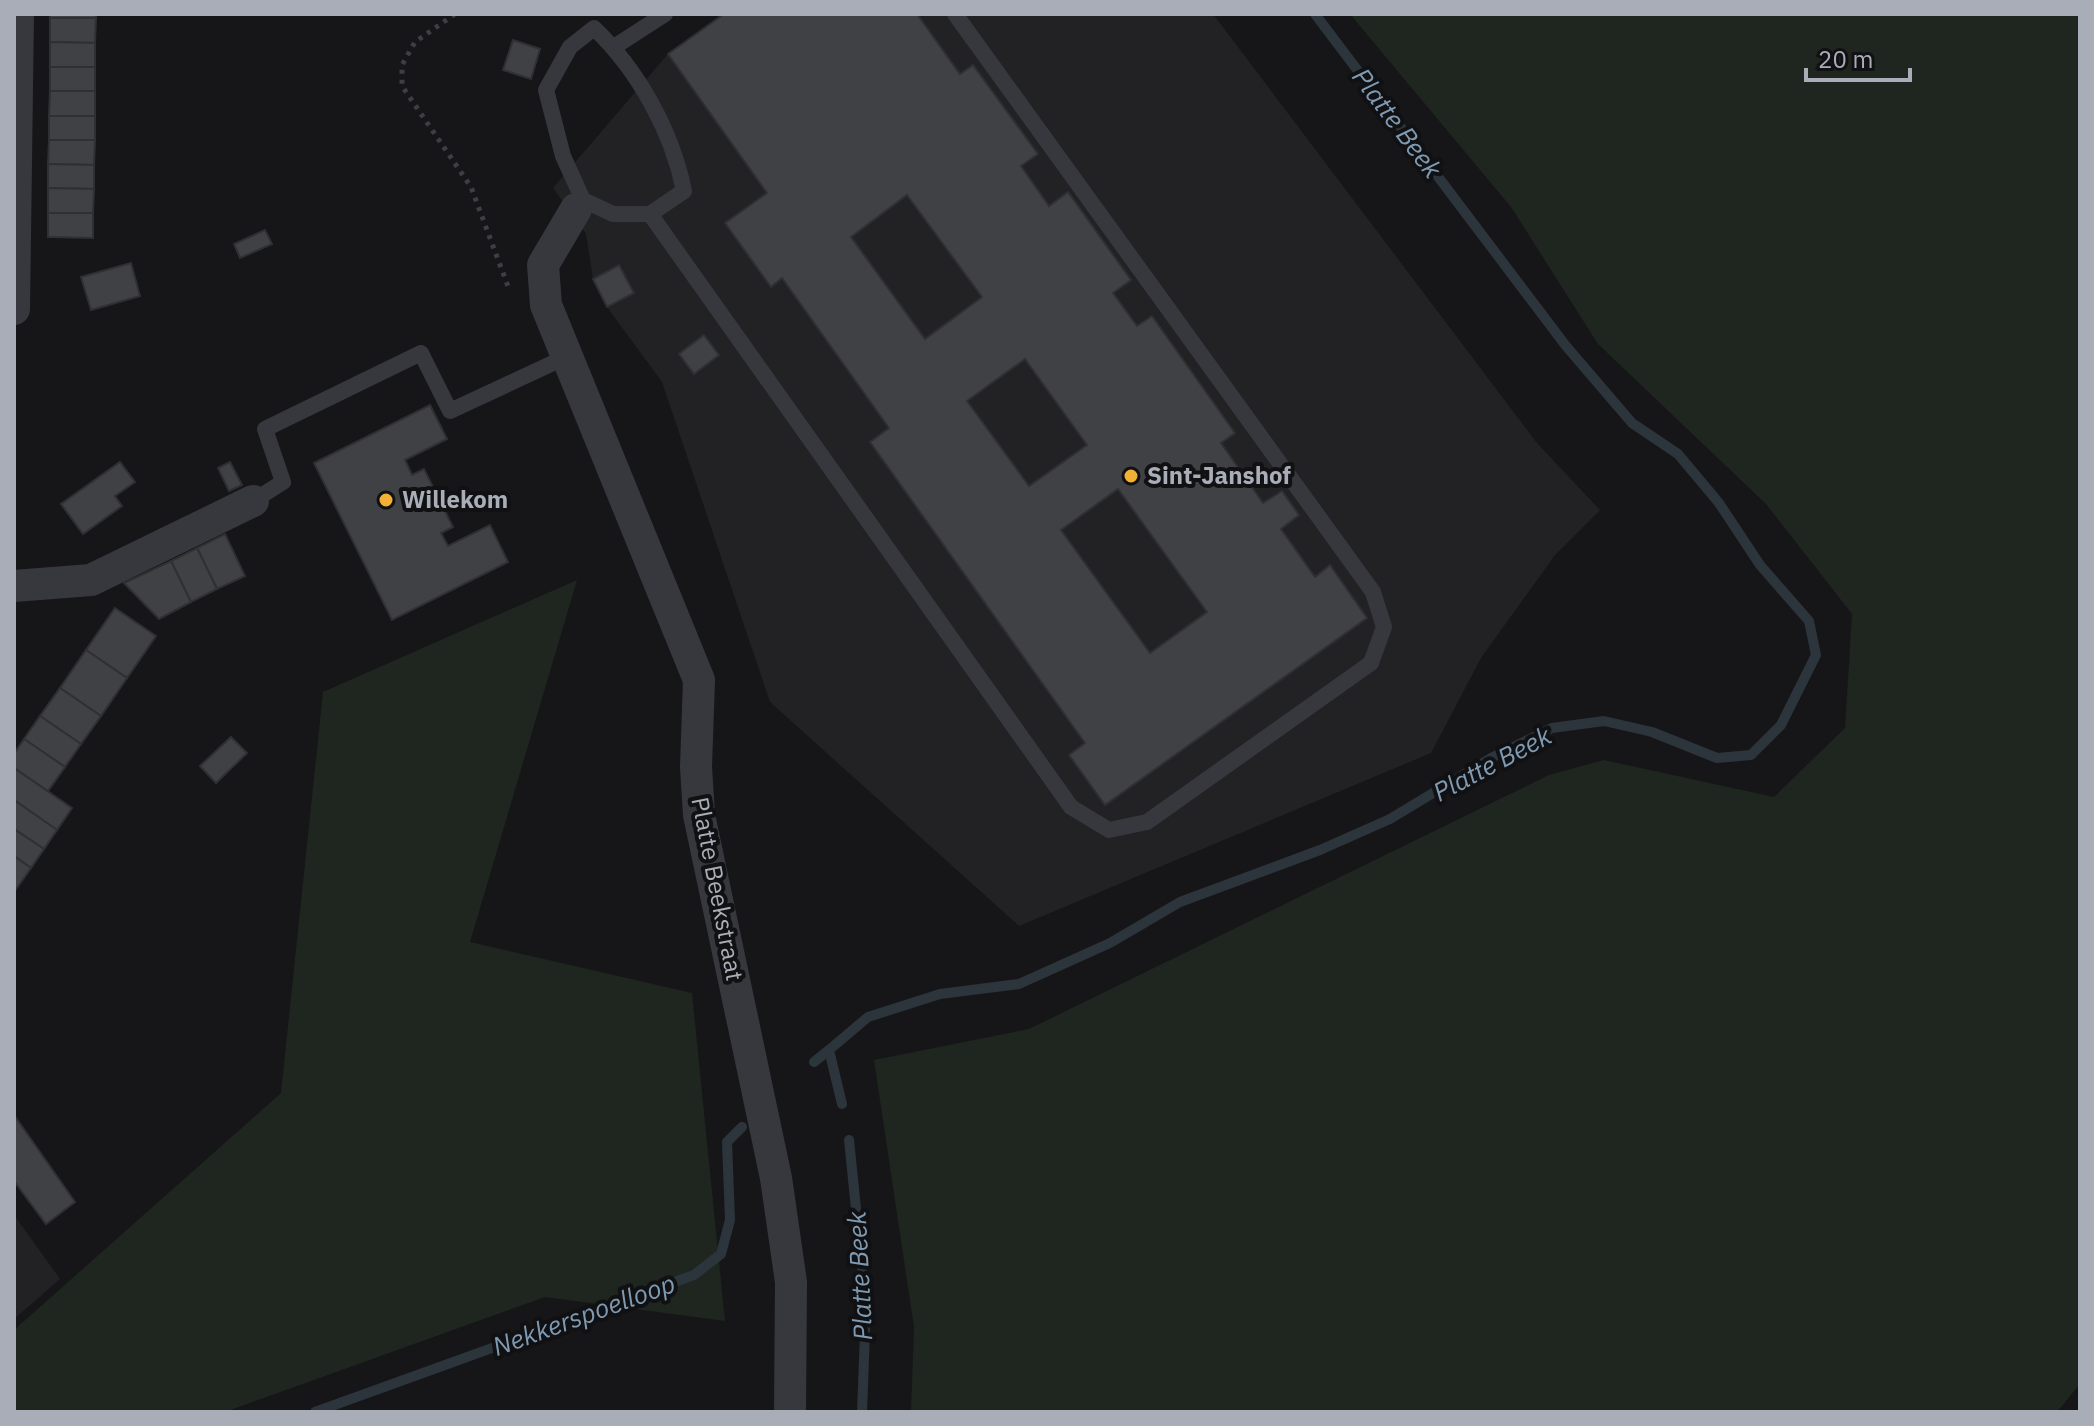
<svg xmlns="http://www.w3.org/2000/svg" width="2094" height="1426" viewBox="0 0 2094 1426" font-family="'IBM Plex Sans',sans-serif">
<rect width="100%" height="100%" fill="#161618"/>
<g fill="#222225">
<polygon points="724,14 1213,14 1537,443 1600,510 1555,555 1481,658 1431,753 1019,926 770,702 662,382 607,307 593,279 586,234 553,188 668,54"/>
<polygon points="14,1215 60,1279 14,1319"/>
</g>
<g fill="#1e261f">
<polygon points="1350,14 2080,14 2080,1384 2057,1412 911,1412 914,1327 874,1060 1029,1029 1549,775 1604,760 1774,797 1845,728 1852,614 1766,504 1598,344 1511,207"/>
<polygon points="577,580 470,942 692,993 725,1321 545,1297 225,1412 14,1412 14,1330 281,1093 323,692"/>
</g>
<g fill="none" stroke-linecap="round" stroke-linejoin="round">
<g stroke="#2c353c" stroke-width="10">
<polyline points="814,1062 829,1050"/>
<polyline points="842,1104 829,1050 868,1017 940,994 1019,984 1110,943 1180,902 1320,850 1390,819 1491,758 1552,728 1604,721 1652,732 1717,758 1751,755 1781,725 1816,655 1809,621 1760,565 1719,503 1678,454 1632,423 1566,346 1315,14"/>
<polyline points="849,1140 866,1306 862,1412"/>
<polyline points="315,1412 694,1275 721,1254 730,1220 727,1142 742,1127"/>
</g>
</g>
<g fill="#404145" stroke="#303034" stroke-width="2" fill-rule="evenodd">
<rect x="50" y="14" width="46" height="4"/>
<path d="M 724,14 L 917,14 L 960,74 L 973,65 L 1038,154 L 1021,166 L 1049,206 L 1068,192 L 1131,280 L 1113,293 L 1137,326 L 1152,316 L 1235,433 L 1221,443 L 1263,503 L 1282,491 L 1299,515 L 1281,529 L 1315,577 L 1330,565 L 1367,618 L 1105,805 L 1069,755 L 1085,743 L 870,442 L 889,428 L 782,278 L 771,287 L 725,223 L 767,193 L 668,54 ZM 907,195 L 982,297 L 925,339 L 851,237 ZM 1025,359 L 1087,445 L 1029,486 L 967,401 ZM 1118,489 L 1207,612 L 1150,653 L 1061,530 Z"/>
<polygon points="50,18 96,18 95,43 50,42"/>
<polygon points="513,40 540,49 531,79 503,70"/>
<polygon points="50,42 95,43 95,67 50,67"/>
<rect x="50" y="67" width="45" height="24"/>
<polygon points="50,91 95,91 95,116 49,116"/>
<rect x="49" y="116" width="46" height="24"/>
<polygon points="49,140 95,140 94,165 48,164"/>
<polygon points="48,164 94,165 94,189 48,188"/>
<polygon points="48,188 94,189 93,213 48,213"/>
<polygon points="48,213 93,213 93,238 48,237"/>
<polygon points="265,230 272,244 240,258 234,244"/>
<polygon points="131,263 140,296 91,310 81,277"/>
<polygon points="619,265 634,293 607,307 593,279"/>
<polygon points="704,335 719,355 694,374 679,354"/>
<polygon points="430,405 447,439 405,460 412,475 424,469 453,527 441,533 448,546 490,525 508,562 392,620 314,463"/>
<polygon points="120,462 135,482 115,496 122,506 83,534 61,504"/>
<polygon points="230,462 242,485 229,491 218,468"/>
<polygon points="225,534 245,576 217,589 197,548"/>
<polygon points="197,548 217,589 191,602 171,561"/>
<polygon points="171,561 191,602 159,619 124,583"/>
<polygon points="115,608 156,636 127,678 86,650"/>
<polygon points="86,650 127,678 101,716 60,688"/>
<polygon points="60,688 101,716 81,744 40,716"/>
<polygon points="40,716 81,744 65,767 24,739"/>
<polygon points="231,737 247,753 216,783 200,766"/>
<polygon points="24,739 65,767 48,791 14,768 14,754"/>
<polygon points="14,768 72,808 57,830 14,800"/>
<polygon points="14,800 57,830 44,849 14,829"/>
<polygon points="14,829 44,849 31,868 14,856"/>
<polygon points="14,856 31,868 14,892"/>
<polygon points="14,1115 75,1202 46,1224 14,1181"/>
</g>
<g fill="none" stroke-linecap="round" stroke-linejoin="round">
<polyline stroke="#3d3f44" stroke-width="5" stroke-dasharray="4 6" stroke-linecap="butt" points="455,14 415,42 402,65 402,86 471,187 509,289"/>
<g stroke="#37383d" stroke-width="16">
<path d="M 594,28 C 638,70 672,131 684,191 L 650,214 L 613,214 L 583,200 L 563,156 L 546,90 L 570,47 Z"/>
<polyline points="614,47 665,14"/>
<polyline points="650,214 1071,807 1109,830 1147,822 1371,663 1384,627 1373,592 955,14"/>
<polyline points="253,501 283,482 265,429 421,353 450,411 566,357"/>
</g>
<g stroke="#37383d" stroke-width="32">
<polyline points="576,209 543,265 546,305 699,680 696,767 699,815 776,1178 791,1282 790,1412"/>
<polyline points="14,309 18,14"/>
<polyline points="14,586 91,580 253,501"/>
</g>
</g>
<g fill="#f2b134" stroke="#111113" stroke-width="3">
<circle cx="1131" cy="476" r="8"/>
<circle cx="386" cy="500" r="8"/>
</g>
<g text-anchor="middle" stroke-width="8" stroke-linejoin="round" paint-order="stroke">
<g font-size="24" font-weight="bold" fill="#a8adb8" stroke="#111113" text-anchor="start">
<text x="1147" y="484">Sint-Janshof</text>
<text x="402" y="508">Willekom</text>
</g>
<g font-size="24" fill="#a8adb8" stroke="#111113">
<text transform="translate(717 889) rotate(79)" y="8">Platte Beekstraat</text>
</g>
<g font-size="26" font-style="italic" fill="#7f9bb3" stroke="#111113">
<text transform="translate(1397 123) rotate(53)" y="9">Platte Beek</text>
<text transform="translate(1492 764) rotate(-28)" y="9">Platte Beek</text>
<text transform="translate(860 1276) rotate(-93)" y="9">Platte Beek</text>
<text transform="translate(584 1315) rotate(-20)" y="9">Nekkerspoelloop</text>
</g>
</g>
<rect width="2094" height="1426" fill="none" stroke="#a8adb8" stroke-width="32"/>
<path d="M1806 68v12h104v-12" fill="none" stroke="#a8adb8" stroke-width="4"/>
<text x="1818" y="68" font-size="24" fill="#a8adb8" stroke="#111113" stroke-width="6" paint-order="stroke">20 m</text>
</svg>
